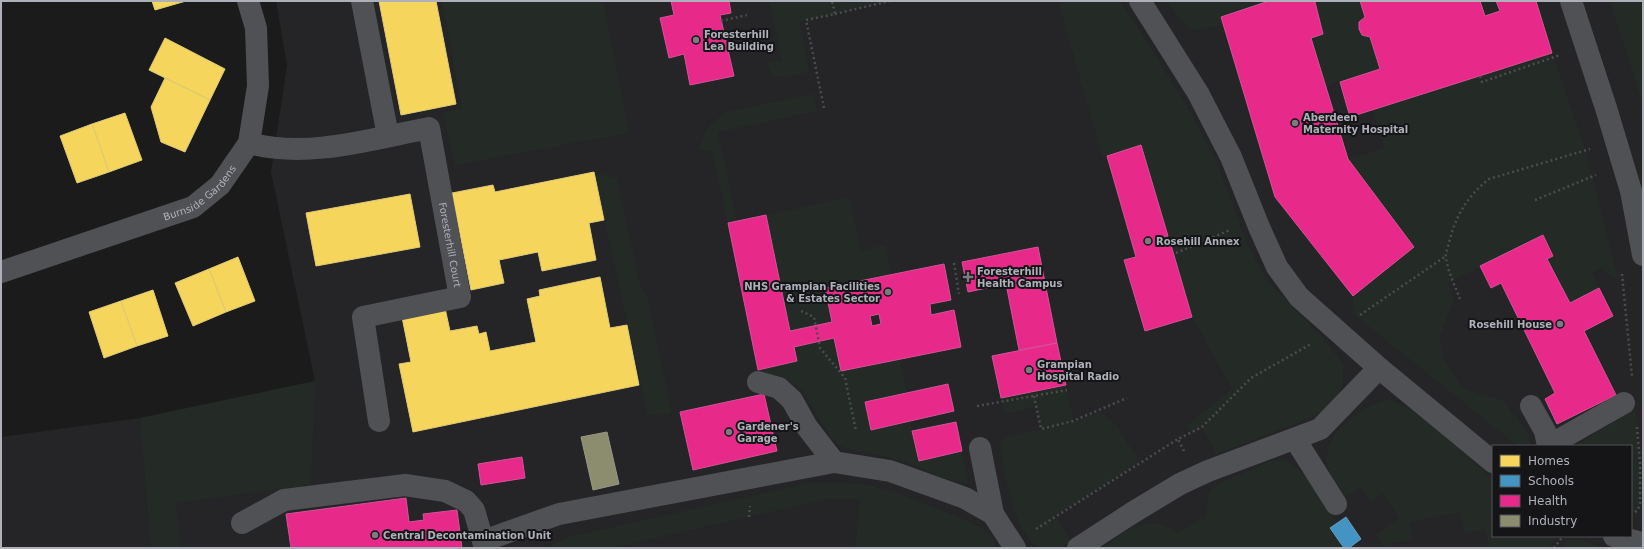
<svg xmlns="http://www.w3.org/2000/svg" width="1644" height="549" viewBox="0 0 1644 549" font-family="'DejaVu Sans',sans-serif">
<rect width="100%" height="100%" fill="#1b1b1b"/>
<path fill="#252527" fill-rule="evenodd" d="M 276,1 L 1643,1 L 1643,548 L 1,548 L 1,437 L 140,418 L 315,381 L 271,172 L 287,65 ZM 1493,446 L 1631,446 L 1631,536 L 1493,536 Z"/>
<g fill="#242a25">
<polygon points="442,1 603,1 629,133 455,165 443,113 462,108"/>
<polygon points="769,1 890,1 800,22 809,72 784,77 771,75 767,63 782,60"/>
<path d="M 1058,1 L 1121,1 L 1186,104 L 1216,160 L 1247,243 L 1268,282 L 1323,338 L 1343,364 C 1343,370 1344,377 1343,383 C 1339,399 1326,409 1313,417 L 1216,454 L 1202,427 L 1191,432 L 1186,426 L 1232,389 L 1192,317 L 1171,245 L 1165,247 L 1163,237 L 1168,235 L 1141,146 L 1102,156 Z"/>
<path d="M 1168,1 L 1269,1 L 1221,17 L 1223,24 C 1188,35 1186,30 1168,1 Z"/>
<polygon points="1317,1 1360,1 1365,17 1359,22 1359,29 1365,36 1370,37 1380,69 1326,86 1311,38 1323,34 1315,2"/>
<polygon points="1610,1 1643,1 1643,105"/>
<polygon points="1552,53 1583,142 1619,281 1601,268 1592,273 1599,288 1570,303 1547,259 1553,256 1543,235 1448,283 1454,301 1440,336 1443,358 1462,388 1503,401 1528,432 1531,446 1518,446 1352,313 1353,296 1414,246 1348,159 1384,148 1373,109"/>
<polygon points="813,94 817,111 718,132 737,221 728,223 712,151 699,150 704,134 711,124 726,112"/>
<polygon points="594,172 617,179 640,285 647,296 672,413 648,416"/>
<polygon points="849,197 861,250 885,245 891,275 832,322 790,331 766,215"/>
<path d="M 834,338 L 841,371 L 900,359 L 907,393 L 865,402 L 871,429 L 910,421 L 919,460 L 962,451 L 968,483 C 943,482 924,467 902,461 C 887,456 872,454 857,451 C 853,450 847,449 842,447 C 836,445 831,437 828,432 C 806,403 805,373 761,377 L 758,370 L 797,361 L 794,347 Z"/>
<polygon points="315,381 311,485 176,503 181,548 151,548 140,418"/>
<path d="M 1066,385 L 1074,422 L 1100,412 L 1116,425 L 1140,462 L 1055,516 L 1071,541 C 1063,547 1059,548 1049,548 C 1045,548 1040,548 1037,546 C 1013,532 1006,475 1000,449 L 1003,440 L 1009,436 L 1041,429 L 1037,407 L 1004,414 L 1001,398 Z"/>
<path d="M 1390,399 C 1426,415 1462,452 1493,479 L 1493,536 L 1557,536 L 1549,548 L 1489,548 L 1485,529 L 1465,533 L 1460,512 L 1409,522 L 1412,540 L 1391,544 L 1392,548 L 1384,548 L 1376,535 L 1399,518 L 1383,494 L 1371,502 L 1361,487 L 1346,497 C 1340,488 1331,478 1328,468 C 1318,436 1363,404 1390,399 Z"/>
<polygon points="1635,409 1640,463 1640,503 1638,510 1631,514 1631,446 1574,446"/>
<path d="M 1285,460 C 1311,474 1321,498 1337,523 L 1330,528 L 1344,548 L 1103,548 C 1121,534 1140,517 1165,526 C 1170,528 1174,529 1178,533 L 1206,516 L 1209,493 L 1216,485 L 1270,461 Z"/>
<polygon points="838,482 869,485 900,494 966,520 983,528 994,540 996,548 855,548 860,499 827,499 612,548 546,548 568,537 808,483"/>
<polygon points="1569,540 1581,540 1602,548 1563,548"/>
</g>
<g fill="#f6d55c" stroke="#e0ca78">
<polygon points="152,1 186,1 155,10"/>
<polygon points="379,1 436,1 456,104 401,115"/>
<polygon points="165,38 225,69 210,100 149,70"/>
<polygon points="165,78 210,100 185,152 161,142 151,107"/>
<polygon points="125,113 142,160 109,172 92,124"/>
<polygon points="92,124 109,172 77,183 60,136"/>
<polygon points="594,172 604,220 589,223 596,260 542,271 538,252 499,260 504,283 471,290 452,193 493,185 495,192"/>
<polygon points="410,194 420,247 316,266 306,213"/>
<polygon points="238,257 255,301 226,312 209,269"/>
<polygon points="209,269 226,312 193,326 175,283"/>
<polygon points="600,277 610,328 627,325 639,385 413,432 399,364 411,362 402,317 445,308 450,331 477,326 479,334 486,332 490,351 536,342 527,299 540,296 539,290"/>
<polygon points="153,290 168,336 137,346 121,301"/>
<polygon points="121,301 137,346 104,358 89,312"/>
</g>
<polygon fill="#4393c3" stroke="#639cc0" points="1346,517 1361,539 1349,548 1344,548 1330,528"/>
<g fill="#e7298a" stroke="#d65298" fill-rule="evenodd">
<polygon points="671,1 729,1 731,13 720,15 734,76 690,85 684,54 669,58 660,18 674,15"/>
<polygon points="1269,1 1317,1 1315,2 1323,34 1311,38 1348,159 1414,247 1353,296 1275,197 1221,17"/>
<polygon points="1360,1 1480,1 1485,16 1500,11 1496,1 1536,1 1552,53 1350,117 1340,82 1380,69 1370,37 1362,35 1359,29 1359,22 1365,17"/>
<polygon points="1141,145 1168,236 1163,237 1165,247 1171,245 1192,317 1145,331 1124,260 1136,257 1107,156"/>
<path d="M 766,215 L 790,331 L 832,322 L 825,288 L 944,264 L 951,300 L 930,304 L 931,315 L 954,310 L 961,347 L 841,371 L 834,338 L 794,347 L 797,361 L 758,370 L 728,223 ZM 879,314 L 881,324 L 872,326 L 870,316 Z"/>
<polygon points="1543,235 1553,256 1547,259 1570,303 1599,288 1613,316 1584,331 1616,395 1557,424 1545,399 1555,393 1501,283 1491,288 1480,266"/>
<polygon points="1038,247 1057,343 1019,350 1006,284 968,292 962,262"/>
<polygon points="1057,343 1066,385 1001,398 992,356"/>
<polygon points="948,384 954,411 871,430 865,402"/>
<polygon points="764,394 777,451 693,470 680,412"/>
<polygon points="956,422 962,451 919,461 912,431"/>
<polygon points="522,457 525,478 481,485 478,464"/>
<polygon points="406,498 409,522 424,520 423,514 457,510 462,548 291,548 286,514"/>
</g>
<polygon fill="#8c8c6e" stroke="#969785" points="607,432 619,484 593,490 581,437"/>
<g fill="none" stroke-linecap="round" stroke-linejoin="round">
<g stroke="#4b4c4f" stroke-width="2.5" stroke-dasharray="2 3" stroke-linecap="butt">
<polyline points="835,14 890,1"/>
<polyline points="721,21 747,15"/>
<polyline points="1480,76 1482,82 1560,55"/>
<polyline points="824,108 806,20 835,14 832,1"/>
<polyline points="1535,200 1596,175"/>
<polyline points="1176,253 1230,230"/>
<polyline points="954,263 959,294"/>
<polyline points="1622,274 1632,376"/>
<path d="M 1460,299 C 1455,286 1448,272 1446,258 C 1445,253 1448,248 1449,243 C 1455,217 1467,196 1489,179 L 1590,149"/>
<polyline points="801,311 814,317 820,348 845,378 856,431"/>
<polyline points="1360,315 1446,256"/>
<polyline points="1034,396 1041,429 1073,421 1127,398"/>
<polyline points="977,406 1067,390"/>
<polyline points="1184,451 1178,439 1202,427 1251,378 1311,344"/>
<polyline points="1635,512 1638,510 1640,503 1640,463 1637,427"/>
<polyline points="749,517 750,506"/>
<polyline points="1036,529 1178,439"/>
<polyline points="1554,548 1563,536"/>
</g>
<g stroke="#505154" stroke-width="22">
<polyline points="362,1 388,136"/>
<polyline points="1140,1 1198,93 1231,157 1259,227 1277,267 1299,297 1379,368 1493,462"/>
<polyline points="1571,1 1606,108 1631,191 1643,255"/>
<path id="s1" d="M 249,143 C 307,159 371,139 429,128 L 460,297 L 363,317 L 379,421"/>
<path id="s2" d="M 1,272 L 193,207 L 220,185 L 249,143 L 258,86 L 256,28 L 248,1"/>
<polyline points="758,382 779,388 792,400 807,427 834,462 890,471 965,498 993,514 1015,548"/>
<polyline points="1531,406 1545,431 1548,446"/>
<polyline points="1295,439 1336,504"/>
<polyline points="1548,446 1624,403"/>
<polyline points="980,448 993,514"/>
<polyline points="242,523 284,500 405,485 445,491 466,501 474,510 483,541"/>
<polyline points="1614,536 1643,543"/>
<polyline points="485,548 483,541 559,514 834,462"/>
<polyline points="1078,548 1132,513 1180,484 1208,471 1320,429 1379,368"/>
</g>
</g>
<g fill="#7b7c82" stroke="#151517" stroke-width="1.5">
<circle cx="696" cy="40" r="4"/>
<circle cx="1295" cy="123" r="4"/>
<circle cx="1148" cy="241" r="4"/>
<path d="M966 271h4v4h4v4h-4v4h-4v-4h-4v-4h4z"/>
<circle cx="888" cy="292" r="4"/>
<circle cx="1560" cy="324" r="4"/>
<circle cx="1029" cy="370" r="4"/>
<circle cx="729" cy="432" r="4"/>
<circle cx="375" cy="535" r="4"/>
</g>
<g text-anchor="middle" stroke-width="4" stroke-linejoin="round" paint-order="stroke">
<g font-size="10" font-weight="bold" fill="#aeb1ba" stroke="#151517" text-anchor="start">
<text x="704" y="38">Foresterhill<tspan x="704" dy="12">Lea Building</tspan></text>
<text x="1303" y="121">Aberdeen<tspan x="1303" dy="12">Maternity Hospital</tspan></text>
<text x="1156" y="245">Rosehill Annex</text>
<text x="977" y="275">Foresterhill<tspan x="977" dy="12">Health Campus</tspan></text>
<text x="880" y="290" text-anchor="end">NHS Grampian Facilities<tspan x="880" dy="12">&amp; Estates Sector</tspan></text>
<text x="1552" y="328" text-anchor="end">Rosehill House</text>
<text x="1037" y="368">Grampian<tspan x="1037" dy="12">Hospital Radio</tspan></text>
<text x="737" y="430">Gardener's<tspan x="737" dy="12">Garage</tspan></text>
<text x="383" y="539">Central Decontamination Unit</text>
</g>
<g font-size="10" fill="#aeb1ba" stroke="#151517">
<text dy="4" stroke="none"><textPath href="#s2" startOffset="216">Burnside Gardens</textPath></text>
<text dy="4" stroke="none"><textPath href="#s1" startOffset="301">Foresterhill Court</textPath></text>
</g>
</g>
<rect width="1644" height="549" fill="none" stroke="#aeb1ba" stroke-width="4"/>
<rect x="1492" y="445" width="140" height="92" fill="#151517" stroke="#525358"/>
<rect x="1500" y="455" width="20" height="12" fill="#f6d55c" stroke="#525358"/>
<text x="1528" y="465" font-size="12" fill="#aeb1ba">Homes</text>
<rect x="1500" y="475" width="20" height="12" fill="#4393c3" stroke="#525358"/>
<text x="1528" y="485" font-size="12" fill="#aeb1ba">Schools</text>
<rect x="1500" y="495" width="20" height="12" fill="#e7298a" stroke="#525358"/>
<text x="1528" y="505" font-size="12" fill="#aeb1ba">Health</text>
<rect x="1500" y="515" width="20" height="12" fill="#8c8c6e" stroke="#525358"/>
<text x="1528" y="525" font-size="12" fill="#aeb1ba">Industry</text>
</svg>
